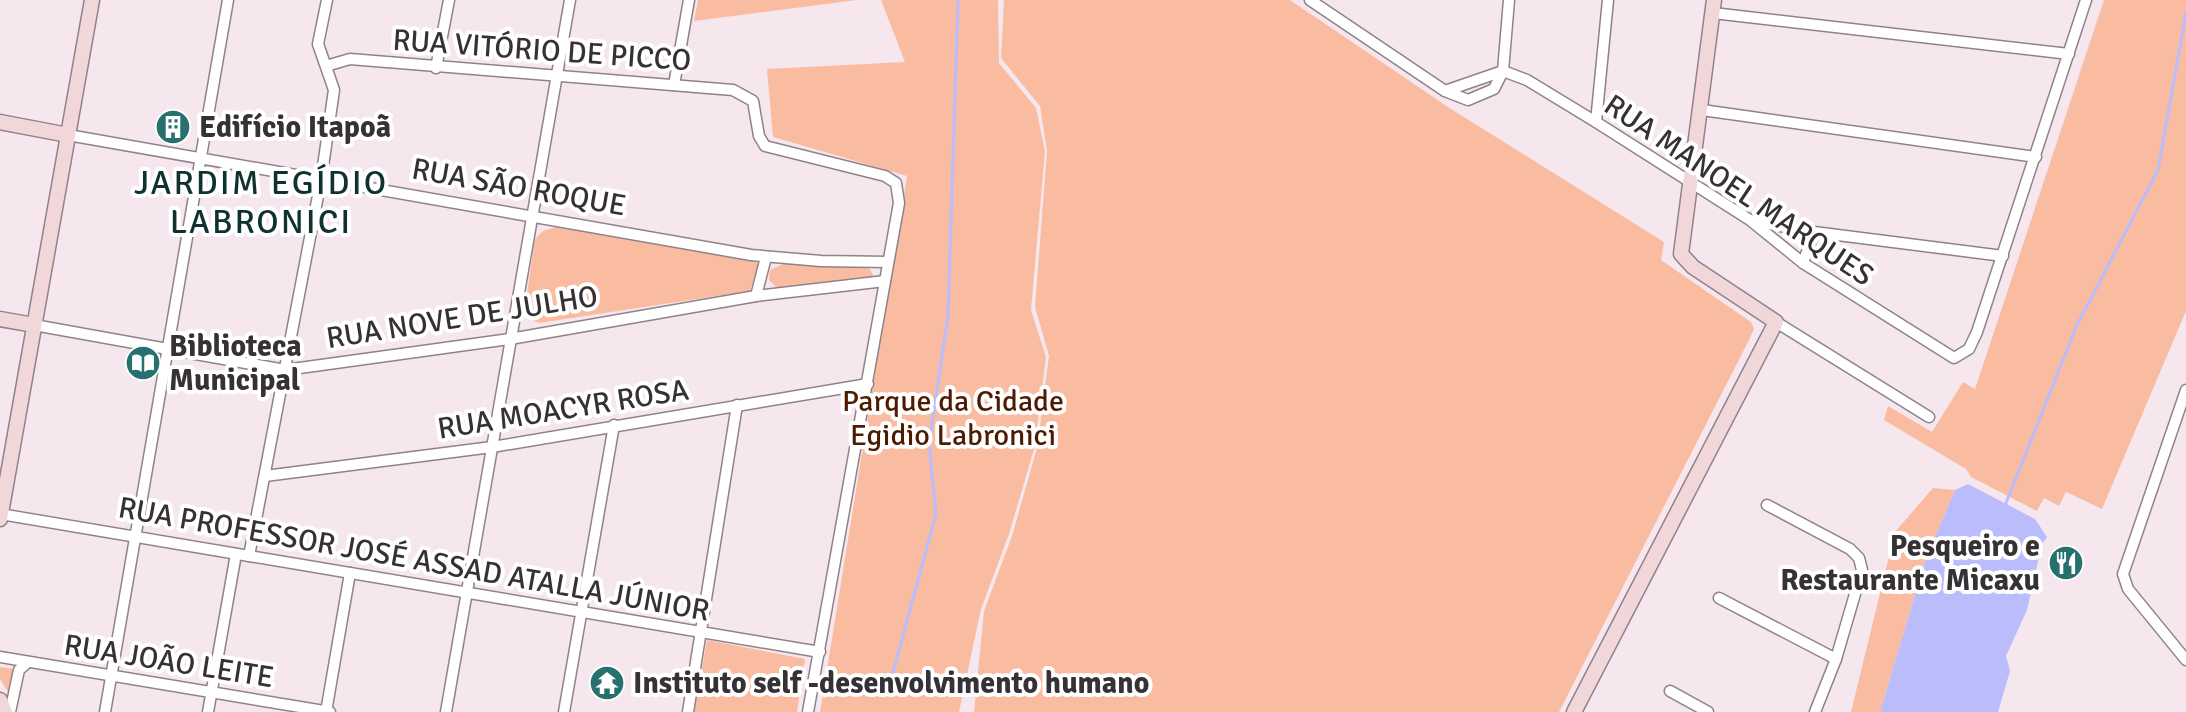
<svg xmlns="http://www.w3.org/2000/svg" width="2186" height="712" viewBox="0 0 2186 712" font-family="Signika,sans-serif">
<rect width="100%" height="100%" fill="#f6e7ef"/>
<g fill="#fabca0">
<polygon points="698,0 857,0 694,21"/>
<polygon points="881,0 998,0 999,63 1036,108 1045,151 1031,310 1046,357 1035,446 1009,534 981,609 959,712 820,712 907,176 773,137 767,69 905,62"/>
<polygon points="1004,0 1290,0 1451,109 1664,242 1661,260 1751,322 1754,329 1748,342 1559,712 974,712 984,611 1012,536 1037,448 1049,356 1035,307 1047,151 1040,106 1001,58"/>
<polygon points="2104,0 2186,0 2186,311 2102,509 2066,492 2059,506 2044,498 2037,511 1971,477 1966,469 1884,420 1888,406 1932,432 1963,382 1975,389"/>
<polygon points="556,227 654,240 759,263 750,291 539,323 532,320 525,307 535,239 543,231"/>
<polygon points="783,264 863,267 870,269 874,278 777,288 769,280 770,270"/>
<polygon points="1933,488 1955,490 1926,558 1880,712 1851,712 1895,532"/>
<polygon points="707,640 805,659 797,712 694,712"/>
<polygon points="0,667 15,669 8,692 0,679"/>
</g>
<polygon fill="#babcfc" points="1968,484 2035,519 2047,537 2042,544 2027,610 2006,656 2010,671 1998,712 1880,712 1926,558 1955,490"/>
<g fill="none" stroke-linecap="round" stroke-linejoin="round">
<g stroke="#babcfc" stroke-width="3">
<polyline points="2004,508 2076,327 2158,170 2186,13"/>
<polyline points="892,676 936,514 929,443 948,316 958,0"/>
</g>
<defs>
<g id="street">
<polyline points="1310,0 1445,91"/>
<polyline points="1713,13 2069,54"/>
<polyline points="326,66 350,59 733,90 753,101 759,136 765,146 885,176 896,183 899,203 808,712"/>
<polyline points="436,68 449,0"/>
<polyline points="1503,71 1527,80 1596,122 1750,220 1803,263 1954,358 1969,349 1977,332 2086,0"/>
<polyline points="1503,71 1445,91 1468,100 1494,89 1503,71 1509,0"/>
<polyline points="674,85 689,0"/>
<polyline points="1702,110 2036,157"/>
<polyline points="1596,122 1608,0"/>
<polyline points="68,135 751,255 821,261 888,262"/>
<polyline points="1752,221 1814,232 2003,256"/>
<polyline points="1803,263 1814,232"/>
<polyline points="756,296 766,257"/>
<polyline points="1776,322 1929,417"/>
<polyline points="34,325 285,370 510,339 756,296 885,281"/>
<polyline points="2186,390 2123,574 2128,589 2186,660"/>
<polyline points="265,476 492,447 868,384"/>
<polyline points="1767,505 1850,549 1859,558 1862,570 1836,659 1815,712"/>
<polyline points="0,514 820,652"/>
<polyline points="249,556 321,180 334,90 318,44 327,0"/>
<polyline points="1719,598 1836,659"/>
<polyline points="0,657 330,712"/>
<polyline points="1670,691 1708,712"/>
<polyline points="10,712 19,670 28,662"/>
<polyline points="105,712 228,0"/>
<polyline points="208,712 236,554"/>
<polyline points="326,712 350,573"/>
<polyline points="446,712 570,0"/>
<polyline points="564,712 614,425"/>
<polyline points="688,712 737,405"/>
</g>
<g id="secondary">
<polyline points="0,122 68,135"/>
<polyline points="0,319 34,325"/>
<polyline points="0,519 92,0"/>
<polyline points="0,700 5,712"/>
<polyline points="1574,712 1776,322 1693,267 1681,254 1714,0"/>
</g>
</defs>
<use href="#street" stroke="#8f8289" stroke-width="13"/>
<use href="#secondary" stroke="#8f8289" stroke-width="17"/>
<use href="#street" stroke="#fff" stroke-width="10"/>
<use href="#secondary" stroke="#f2d7da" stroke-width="14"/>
</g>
<defs>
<symbol id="building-disc" viewBox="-11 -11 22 22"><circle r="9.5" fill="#26706e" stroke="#fff"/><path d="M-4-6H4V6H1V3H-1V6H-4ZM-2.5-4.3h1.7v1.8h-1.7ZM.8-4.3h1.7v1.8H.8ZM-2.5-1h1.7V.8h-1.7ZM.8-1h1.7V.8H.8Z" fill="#fff"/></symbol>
<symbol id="library-disc" viewBox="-11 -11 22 22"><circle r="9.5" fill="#26706e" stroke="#fff"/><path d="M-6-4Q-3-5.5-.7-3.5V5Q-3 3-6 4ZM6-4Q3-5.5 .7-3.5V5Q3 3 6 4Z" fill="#fff"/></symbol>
<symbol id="restaurant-disc" viewBox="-11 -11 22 22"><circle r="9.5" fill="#26706e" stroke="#fff"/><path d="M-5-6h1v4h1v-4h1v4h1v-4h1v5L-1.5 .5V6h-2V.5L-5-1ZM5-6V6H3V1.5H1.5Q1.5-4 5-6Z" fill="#fff"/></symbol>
<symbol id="temple-disc" viewBox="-11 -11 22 22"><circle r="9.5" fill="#26706e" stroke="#fff"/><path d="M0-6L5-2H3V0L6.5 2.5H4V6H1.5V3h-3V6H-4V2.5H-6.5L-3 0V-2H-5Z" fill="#fff"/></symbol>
</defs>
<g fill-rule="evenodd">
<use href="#building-disc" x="153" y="107" width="40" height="40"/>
<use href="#library-disc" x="123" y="343" width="40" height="40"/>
<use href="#restaurant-disc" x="2046" y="543" width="40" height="40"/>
<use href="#temple-disc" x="587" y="663" width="40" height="40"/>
</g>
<g text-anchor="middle" stroke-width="8" stroke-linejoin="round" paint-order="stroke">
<g font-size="30" fill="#363134" stroke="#fff">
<text transform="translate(542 50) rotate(4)" y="10">RUA VITÓRIO DE PICCO</text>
<text transform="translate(519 187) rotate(10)" y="10">RUA SÃO ROQUE</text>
<text transform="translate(1739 190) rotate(34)" y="10">RUA MANOEL MARQUES</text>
<text transform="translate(462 317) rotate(-9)" y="10">RUA NOVE DE JULHO</text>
<text transform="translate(563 409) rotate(-9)" y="10">RUA MOACYR ROSA</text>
<text transform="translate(414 559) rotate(10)" y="10">RUA PROFESSOR JOSÉ ASSAD ATALLA JÚNIOR</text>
<text transform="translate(169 661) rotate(9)" y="10">RUA JOÃO LEITE</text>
</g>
<g font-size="30" font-weight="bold" fill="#363134" stroke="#fff" text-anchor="start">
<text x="199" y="137">Edifício Itapoã</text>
<text x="169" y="356">Biblioteca<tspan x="169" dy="34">Municipal</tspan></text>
<text x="2040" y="556" text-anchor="end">Pesqueiro e<tspan x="2040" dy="34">Restaurante Micaxu</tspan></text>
<text x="633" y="693">Instituto self -desenvolvimento humano</text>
</g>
<g font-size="30" fill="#4f1b00" stroke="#fff">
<text x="953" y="411">Parque da Cidade<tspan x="953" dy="34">Egidio Labronici</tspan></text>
</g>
<g font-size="34" letter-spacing="2" fill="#0f3231" stroke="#fff">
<text x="261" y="194">JARDIM EGÍDIO<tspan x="261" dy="39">LABRONICI</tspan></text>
</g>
</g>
</svg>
